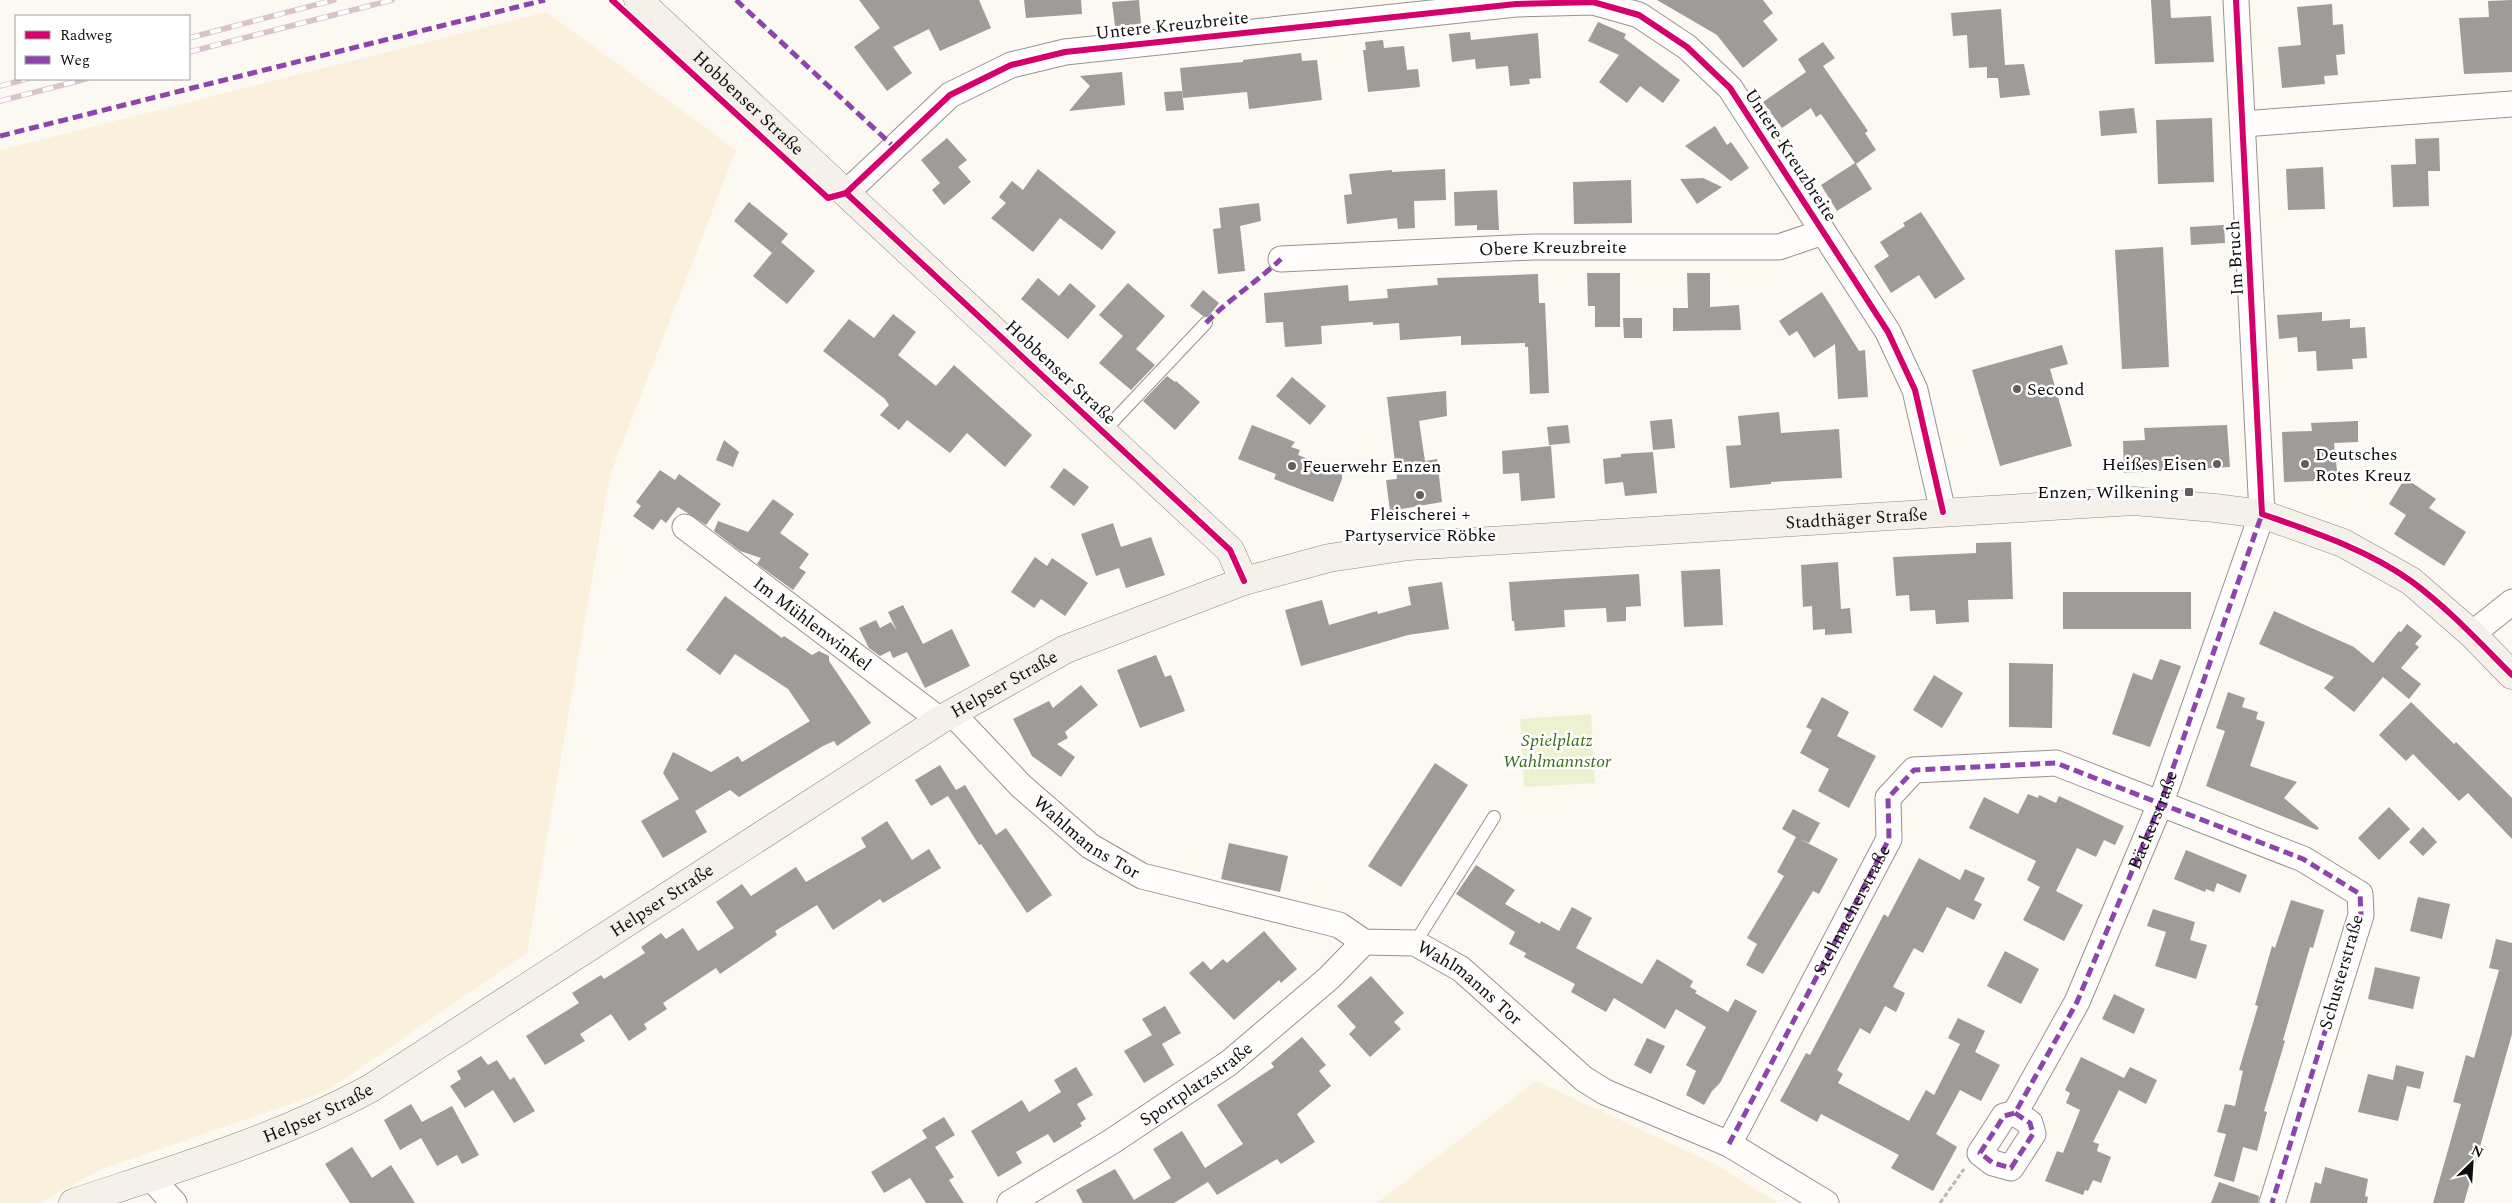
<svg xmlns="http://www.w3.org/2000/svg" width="2512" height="1203" viewBox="0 0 2512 1203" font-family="Spectral,serif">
<rect width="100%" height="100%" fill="#fcf8f2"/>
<g fill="#faf1dd">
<polygon points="546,12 736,150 610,475 527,953 325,1092 102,1169 39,1203 0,1203 0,150"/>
<polygon points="1536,1081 1717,1165 1778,1203 1377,1203"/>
</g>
<polygon fill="#ecf2d0" points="1591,714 1595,783 1524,787 1520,719"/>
<g fill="#9f9b98">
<polygon points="859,0 979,0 991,28 940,51 929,29 893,47 912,73 887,91 854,47 880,28"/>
<polygon points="1024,0 1081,0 1082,14 1026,18"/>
<polygon points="1139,0 1141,24 1115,26 1112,2"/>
<polygon points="1657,0 1763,0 1773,13 1763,21 1778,40 1743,68 1717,35"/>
<polygon points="2151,0 2170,0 2171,18 2211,16 2214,62 2155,64"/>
<polygon points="2512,0 2512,72 2464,74 2459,18 2489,17 2488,1"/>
<polygon points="2332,4 2333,25 2343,24 2345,54 2336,55 2338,75 2324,76 2325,84 2282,88 2278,47 2301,45 2297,7"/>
<polygon points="2001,9 2005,65 2024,64 2030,95 2000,98 1998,78 1987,78 1987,67 1969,68 1967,35 1953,36 1951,13"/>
<polygon points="1598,22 1626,34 1624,38 1680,80 1663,103 1640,86 1627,103 1599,82 1619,55 1588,41"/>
<polygon points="1470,32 1471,40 1538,33 1541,78 1529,79 1530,84 1510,86 1508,66 1476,69 1475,59 1452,62 1449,34"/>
<polygon points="1383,40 1384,48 1404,46 1407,70 1418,69 1420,87 1368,92 1363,50 1366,50 1365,42"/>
<polygon points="1823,42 1835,58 1823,66 1868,131 1865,133 1876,150 1856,164 1872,189 1837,211 1821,185 1855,163 1821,114 1816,117 1811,108 1782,128 1763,102 1806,72 1798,59"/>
<polygon points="1301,53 1302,61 1317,60 1322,100 1249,109 1247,92 1183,98 1180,68 1243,62 1243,60"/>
<polygon points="1122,72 1125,105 1069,111 1090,86 1080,76"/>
<polygon points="1182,91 1184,110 1166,111 1164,92"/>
<polygon points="2134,108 2137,133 2101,136 2099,111"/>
<polygon points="2212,118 2214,182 2158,184 2156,120"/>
<polygon points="1715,126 1727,145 1731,142 1749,168 1731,181 1685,146"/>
<polygon points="947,138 967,160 958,167 971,182 944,205 932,190 940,183 921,160"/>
<polygon points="2439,138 2440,171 2428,171 2429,206 2393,207 2391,165 2416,164 2415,139"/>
<polygon points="2323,167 2325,209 2288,210 2286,169"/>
<polygon points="1038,169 1116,232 1102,250 1060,218 1033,252 991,218 1006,203 999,197 1012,181 1023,190"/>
<polygon points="1445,169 1446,200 1414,201 1415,228 1398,229 1397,218 1347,224 1344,195 1352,194 1349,174 1392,170 1392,172"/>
<polygon points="1703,178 1722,187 1697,204 1680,179"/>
<polygon points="1631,180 1632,223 1574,224 1573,182"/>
<polygon points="1497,190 1499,230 1477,230 1477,225 1455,226 1454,192"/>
<polygon points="749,202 788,234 772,253 734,221"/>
<polygon points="1259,203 1261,221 1240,226 1245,271 1218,274 1213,229 1221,228 1219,208"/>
<polygon points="1921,212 1965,279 1935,299 1919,275 1891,293 1874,266 1889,256 1880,242 1905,226 1903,223"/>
<polygon points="2224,225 2225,243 2191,245 2190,227"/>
<polygon points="781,242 815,271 787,304 753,276"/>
<polygon points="2163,247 2169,367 2122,369 2115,250"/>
<polygon points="1587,273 1620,273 1620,327 1595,327 1595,306 1588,306"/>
<polygon points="1687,273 1710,273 1710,307 1739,305 1741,330 1673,331 1673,308 1688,308"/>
<polygon points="1538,274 1539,303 1545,303 1549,393 1530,394 1528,347 1525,347 1525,343 1461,345 1461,336 1400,340 1399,323 1373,325 1373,322 1321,326 1322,344 1285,347 1283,322 1266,323 1264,293 1348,285 1349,301 1388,298 1387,289 1438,285 1437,278"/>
<polygon points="1038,278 1059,296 1070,283 1096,306 1068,339 1021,299"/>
<polygon points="1128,283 1165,316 1136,349 1155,365 1131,390 1099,363 1123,336 1099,315"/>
<polygon points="1203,290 1219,303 1209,316 1203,316 1190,306"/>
<polygon points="1822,292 1859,351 1865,350 1868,397 1838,399 1835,344 1814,358 1797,331 1789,336 1779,321"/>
<polygon points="2322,312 2322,321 2350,319 2350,328 2365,327 2367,358 2352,359 2353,369 2317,371 2316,351 2298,352 2297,337 2279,339 2277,315"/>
<polygon points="893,314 916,332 898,355 936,386 954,365 1032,435 1005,467 967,433 950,453 907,420 899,430 880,415 889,405 885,399 823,351 849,319 874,338"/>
<polygon points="1623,318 1642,318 1642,338 1624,338"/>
<polygon points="2062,345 2068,364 2050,369 2072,446 2000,466 1972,370"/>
<polygon points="1167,376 1175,382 1176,381 1200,402 1175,430 1143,401"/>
<polygon points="1292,377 1326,406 1310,425 1276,396"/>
<polygon points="1446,391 1447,416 1419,421 1425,461 1437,459 1442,502 1390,511 1386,480 1397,479 1387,397"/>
<polygon points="1779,412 1781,433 1839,429 1842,478 1771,482 1771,484 1730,488 1726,446 1741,445 1738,416"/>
<polygon points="1672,419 1675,448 1653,450 1650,421"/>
<polygon points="2358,421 2358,442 2334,443 2338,480 2284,482 2282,432 2312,431 2311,423"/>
<polygon points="1252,425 1295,442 1291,447 1300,450 1298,455 1342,472 1342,479 1333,502 1274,479 1276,474 1238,459"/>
<polygon points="1568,425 1570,443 1549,445 1547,427"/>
<polygon points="2227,425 2230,467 2124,473 2123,441 2145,440 2144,428"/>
<polygon points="724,440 739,452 733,467 716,460"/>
<polygon points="1551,446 1555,498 1521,501 1519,473 1503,474 1502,451"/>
<polygon points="1653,452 1657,493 1625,496 1623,482 1605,484 1603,459 1621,457 1621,454"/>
<polygon points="1064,468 1089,487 1074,506 1050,487"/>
<polygon points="660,470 675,480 679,474 721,504 706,525 678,507 666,523 661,519 653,530 633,516 641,506 636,502"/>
<polygon points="2405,478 2436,499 2429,508 2466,532 2444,566 2394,534 2406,515 2389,504"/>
<polygon points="773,499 794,514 780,533 809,554 799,568 806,572 793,590 757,564 761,558 740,551 714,531 718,521 748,532"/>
<polygon points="1113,523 1121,547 1151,537 1165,575 1126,588 1119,568 1096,576 1081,534"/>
<polygon points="2011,542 2013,599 1968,600 1969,622 1936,624 1935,610 1910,611 1909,595 1896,596 1893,557 1976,553 1976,543"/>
<polygon points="1035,557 1047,566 1052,558 1088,583 1065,616 1041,599 1034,608 1011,592"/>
<polygon points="1838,562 1841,609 1850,608 1852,633 1825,635 1825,629 1813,630 1812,606 1803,607 1801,565"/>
<polygon points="1720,569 1723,625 1684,627 1681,571"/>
<polygon points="1639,574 1641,606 1626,607 1626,621 1607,622 1606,608 1564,610 1565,627 1515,631 1514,621 1512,621 1509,582"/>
<polygon points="1442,582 1449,629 1408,635 1301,666 1285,610 1322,600 1329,625 1377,611 1378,614 1411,605 1408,587"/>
<rect x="2063" y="592" width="128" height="37"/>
<polygon points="725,596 782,638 784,636 812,655 819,651 829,656 829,661 871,723 837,746 834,741 823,746 739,797 730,790 695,811 707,832 663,858 641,821 679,799 663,773 673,752 711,772 738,756 742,762 810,721 788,689 735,654 720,675 686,650"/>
<polygon points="903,605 923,644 952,629 970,666 925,688 907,652 893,658 890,651 880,656 869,648 859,628 876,620 880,628 891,622 897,631 888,612"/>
<polygon points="2274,611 2354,647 2373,663 2399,631 2401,632 2407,624 2422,636 2415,644 2419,647 2401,668 2421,684 2409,699 2383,677 2354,712 2324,688 2334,677 2259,644"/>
<polygon points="1156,655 1165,677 1171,675 1185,711 1140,728 1117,670"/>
<polygon points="2160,659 2181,666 2150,747 2112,734 2133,673 2152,680"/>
<polygon points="2009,663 2053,664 2052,728 2009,727"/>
<polygon points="1934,675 1963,693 1942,728 1913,710"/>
<polygon points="1081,685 1098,705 1065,732 1068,738 1057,744 1075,757 1061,777 1032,756 1013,719 1049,701 1053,708"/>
<polygon points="2228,692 2245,698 2242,707 2258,712 2256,719 2265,722 2250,766 2297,782 2284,798 2319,828 2317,830 2206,786 2225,731 2216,728"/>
<polygon points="1822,697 1849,712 1837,736 1876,756 1849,808 1818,791 1829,769 1800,753 1812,730 1806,727"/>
<polygon points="2411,702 2454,744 2456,742 2512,798 2512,839 2468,793 2459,801 2413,754 2406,761 2379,735"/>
<polygon points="1435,763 1468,785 1401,887 1368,866"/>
<polygon points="940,765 956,790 965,785 996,835 1006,828 1052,895 1027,913 981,844 979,845 948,796 931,806 915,780"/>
<polygon points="2028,794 2038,798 2039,795 2056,803 2059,796 2124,826 2115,845 2104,840 2096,857 2077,848 2056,891 2083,905 2064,941 2023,920 2040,887 2027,880 2036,861 1969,828 1984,797 2018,814"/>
<polygon points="2389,807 2410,829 2379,860 2358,838"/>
<polygon points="1793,809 1820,823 1809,843 1800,839 1838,859 1819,894 1813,891 1763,974 1746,965 1757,944 1747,938 1784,876 1777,872 1796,837 1782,829"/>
<polygon points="887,821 912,860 929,849 941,868 883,903 880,899 833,930 817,905 775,931 777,935 720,974 716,968 663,1003 667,1009 644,1024 647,1029 629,1041 611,1014 580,1034 585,1041 545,1065 526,1036 579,1003 572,993 601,975 604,979 645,953 641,947 661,933 666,939 683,928 698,951 734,928 716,902 742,884 751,896 796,867 806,882 866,847 861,838"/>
<polygon points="2423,827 2437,842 2423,856 2409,842"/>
<polygon points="1229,843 1288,856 1280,892 1221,879"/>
<polygon points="2186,850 2247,875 2240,893 2217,883 2214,892 2206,889 2205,892 2174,879"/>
<polygon points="1919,858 1960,880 1965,869 1985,878 1974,900 1982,904 1974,920 1947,907 1923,953 1914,948 1893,987 1905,993 1896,1012 1885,1006 1870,1034 1860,1028 1837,1070 1843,1074 1838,1083 1909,1121 1926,1090 1934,1095 1960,1044 1948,1038 1958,1018 1985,1031 1975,1052 2000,1065 1981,1101 1960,1090 1936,1134 1957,1147 1933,1191 1891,1168 1899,1155 1821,1114 1817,1122 1780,1101 1806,1053 1810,1055 1884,914 1888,917"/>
<polygon points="1476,865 1515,890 1505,904 1540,924 1541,921 1559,931 1572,907 1592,918 1576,948 1642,984 1657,959 1693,981 1690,987 1697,991 1695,993 1728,1012 1735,999 1757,1011 1720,1083 1712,1091 1704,1105 1686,1095 1696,1071 1686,1065 1706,1027 1676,1009 1665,1029 1614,998 1606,1012 1571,992 1575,984 1524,957 1526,953 1509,944 1515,932 1456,894"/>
<polygon points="2418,897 2450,904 2442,939 2410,931"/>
<polygon points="2291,900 2324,910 2313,948 2310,947 2283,1040 2285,1041 2264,1111 2267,1112 2257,1151 2243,1147 2234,1182 2214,1176 2226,1134 2217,1132 2225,1104 2235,1106 2243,1071 2239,1070 2258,1006 2255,1005 2272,946 2275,948"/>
<polygon points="2153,909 2195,922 2190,940 2207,945 2196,979 2155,966 2166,932 2147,926"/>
<polygon points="1264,931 1297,969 1281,983 1279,980 1234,1020 1189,973 1203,961 1211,970 1223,959 1227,963"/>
<polygon points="2496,939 2512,943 2512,1034 2464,1203 2433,1203 2461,1104 2453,1102 2466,1055 2474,1058 2499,970 2489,968"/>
<polygon points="2005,951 2039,969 2021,1004 1987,986"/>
<polygon points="2375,967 2420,977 2413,1009 2368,999"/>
<polygon points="1371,976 1404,1013 1394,1022 1401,1029 1370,1057 1349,1034 1356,1027 1337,1006"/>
<polygon points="2114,994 2145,1009 2134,1034 2102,1019"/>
<polygon points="1165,1006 1181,1033 1162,1044 1174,1065 1144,1083 1124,1051 1152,1035 1142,1019"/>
<polygon points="1302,1037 1326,1065 1319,1071 1331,1086 1297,1114 1315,1142 1281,1164 1277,1159 1217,1195 1208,1182 1174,1203 1083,1203 1076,1190 1115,1169 1134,1200 1171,1178 1153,1149 1182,1131 1205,1168 1243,1144 1217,1105 1274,1067 1271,1063"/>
<polygon points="1647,1038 1665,1046 1651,1074 1634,1065"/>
<polygon points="481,1056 488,1065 497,1060 510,1080 514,1077 535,1111 514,1123 493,1090 465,1108 450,1086 461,1079 457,1071"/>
<polygon points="2081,1057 2124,1078 2130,1067 2157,1080 2146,1104 2119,1090 2093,1142 2099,1144 2097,1151 2111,1157 2101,1183 2093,1180 2088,1191 2085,1190 2083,1195 2045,1181 2057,1151 2063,1153 2080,1110 2066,1103 2070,1093 2065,1090"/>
<polygon points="2396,1065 2424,1072 2420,1089 2407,1086 2398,1121 2358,1112 2368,1074 2393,1080"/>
<polygon points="1076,1067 1093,1095 1077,1104 1086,1119 1080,1123 1082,1126 1054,1143 1048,1134 1016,1152 1022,1163 998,1177 971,1131 1022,1100 1029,1112 1061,1092 1054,1080"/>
<polygon points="411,1104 422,1122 452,1106 479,1155 462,1164 457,1155 437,1166 421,1138 400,1150 384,1120"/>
<polygon points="944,1117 955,1135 935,1147 954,1177 949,1180 964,1203 926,1203 910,1178 884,1193 871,1172 927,1138 922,1130"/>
<polygon points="352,1147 372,1178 391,1165 415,1203 350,1203 325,1164"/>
<polygon points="2325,1167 2368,1179 2365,1196 2368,1197 2367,1203 2310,1203 2315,1182 2321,1184"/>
<polygon points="2219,1182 2259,1196 2258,1203 2211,1203"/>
</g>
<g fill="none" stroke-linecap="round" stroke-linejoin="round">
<defs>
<g id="lane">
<polyline points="1103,432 1206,323"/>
<polyline points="1415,943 1494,817"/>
</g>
<g id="street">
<polyline points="2243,124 2512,104"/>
<polyline points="846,193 950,95 1011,65 1065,52 1516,4 1593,2 1639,15 1687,47 1730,88 1888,332 1915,390 1943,512"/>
<path id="s1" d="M 1281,259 L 1533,247 L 1779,247 L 1823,232"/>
<path id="s2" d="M 685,527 L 940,720"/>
<polyline points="2472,634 2512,602"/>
<path id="s3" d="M 952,713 L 1021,786 L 1090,846 L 1142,876 L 1339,925 L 1364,942 L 1415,943 L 1461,969 L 1584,1079 L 1605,1092 L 1729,1144 L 1826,1203"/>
<path id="s4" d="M 2015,1113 L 2030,1123 L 2033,1134 L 2011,1168 L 1993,1163 L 1980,1153 L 2004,1116 L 2015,1113 L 2077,1002 L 2161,802 L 2262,514 L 2236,0"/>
<path id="s5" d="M 1729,1144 L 1889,839 L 1888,798 L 1914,770 L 2056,763 L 2303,859 L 2360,894 L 2361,915 L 2272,1203"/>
<polyline points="150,1177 174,1203"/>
<path id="s6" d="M 1010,1203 L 1111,1142 L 1229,1063 L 1329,978 L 1364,942"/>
</g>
<g id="secondary">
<path id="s7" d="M 638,0 L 1230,550 L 1244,581"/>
<path id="s8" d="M 73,1203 C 175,1169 277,1139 371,1088 L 940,720 L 1066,649 L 1244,581 L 1329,558 L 1409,546 L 2134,501 L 2215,508 L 2262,514 L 2343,543 L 2411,581 L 2472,634 L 2512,675"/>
</g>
</defs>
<use href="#lane" stroke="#959391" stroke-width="14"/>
<use href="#street" stroke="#959391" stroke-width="27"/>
<use href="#secondary" stroke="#8c8a87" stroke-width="29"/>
<polyline stroke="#b8b7b6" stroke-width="3" stroke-dasharray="5 2.5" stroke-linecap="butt" points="1940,1203 1964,1169"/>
<use href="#lane" stroke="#fffefd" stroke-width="12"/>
<use href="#street" stroke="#fffefd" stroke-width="25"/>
<use href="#secondary" stroke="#f5f1ea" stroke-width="28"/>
<defs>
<g id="rail">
<polyline points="189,38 334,0"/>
<polyline points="189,52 392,0"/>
<polyline points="0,86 27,79"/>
<polyline points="0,101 86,79"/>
</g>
</defs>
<use href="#rail" stroke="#dac3c8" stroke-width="5.5"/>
<use href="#rail" stroke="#fff" stroke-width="4" stroke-dasharray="11" stroke-linecap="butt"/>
<g stroke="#8e44ad" stroke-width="5" stroke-dasharray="10 5" stroke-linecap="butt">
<polyline points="736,0 893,146"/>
<polyline points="0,136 545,0"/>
<path d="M 1206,323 C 1229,299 1257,282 1281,259"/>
<polyline points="2015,1113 2030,1123 2033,1134 2011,1168 1993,1163 1980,1153 2004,1116 2015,1113 2077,1002 2161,802 2262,514"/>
<polyline points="1729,1144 1889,839 1888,798 1914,770 2056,763 2303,859 2360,894 2361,915 2272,1203"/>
</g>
<defs>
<g id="cycleway">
<polyline points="612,0 828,198 846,193 950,95 1011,65 1065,52 1516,4 1593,2 1639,15 1687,47 1730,88 1888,332 1915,390 1943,512"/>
<path d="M 2236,0 L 2262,514 C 2313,532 2366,549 2411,581 C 2448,608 2480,643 2512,675"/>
<polyline points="846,193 1230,550 1244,581"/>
</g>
</defs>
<use href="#cycleway" stroke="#fff" stroke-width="9"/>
<use href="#cycleway" stroke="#d6006c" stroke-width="6"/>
</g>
<g fill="#61605e" stroke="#fff" stroke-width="2">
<circle cx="2017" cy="389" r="5"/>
<circle cx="2217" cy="464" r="5"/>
<circle cx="2305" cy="464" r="5"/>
<circle cx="1292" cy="466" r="5"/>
<rect x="2184" y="487" width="10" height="10" rx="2.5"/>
<circle cx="1420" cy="495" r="5"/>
</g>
<g text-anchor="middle" stroke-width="5" stroke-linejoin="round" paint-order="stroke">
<g font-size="18" fill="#0e0e0e" stroke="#fff">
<text transform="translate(1172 25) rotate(-6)" y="6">Untere Kreuzbreite</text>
<text dy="6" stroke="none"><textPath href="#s7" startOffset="151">Hobbenser Straße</textPath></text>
<text transform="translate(1791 155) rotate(57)" y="6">Untere Kreuzbreite</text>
<text dy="6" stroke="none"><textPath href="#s1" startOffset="272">Obere Kreuzbreite</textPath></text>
<text transform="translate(2235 258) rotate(-93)" y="6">Im Bruch</text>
<text transform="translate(1061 372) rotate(43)" y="6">Hobbenser Straße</text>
<text dy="6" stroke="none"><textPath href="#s8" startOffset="1950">Stadthäger Straße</textPath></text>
<text dy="6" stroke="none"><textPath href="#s2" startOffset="160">Im Mühlenwinkel</textPath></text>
<text dy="6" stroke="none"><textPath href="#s8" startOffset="1071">Helpser Straße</textPath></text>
<text dy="6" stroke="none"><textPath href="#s4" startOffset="485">Bäckerstraße</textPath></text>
<text dy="6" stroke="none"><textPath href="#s3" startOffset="184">Wahlmanns Tor</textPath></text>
<text dy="6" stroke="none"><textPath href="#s8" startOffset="666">Helpser Straße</textPath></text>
<text dy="6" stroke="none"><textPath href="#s5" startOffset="264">Stellmacherstraße</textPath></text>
<text transform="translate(2341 972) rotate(-74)" y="6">Schusterstraße</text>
<text dy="6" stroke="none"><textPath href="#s3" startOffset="604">Wahlmanns Tor</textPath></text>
<text dy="6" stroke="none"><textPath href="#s6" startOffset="221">Sportplatzstraße</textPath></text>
<text dy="6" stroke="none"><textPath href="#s8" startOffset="261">Helpser Straße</textPath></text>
</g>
<g font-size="18" fill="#0e0e0e" stroke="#fff" text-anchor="start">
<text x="2027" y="395">Second</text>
<text x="2315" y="460">Deutsches<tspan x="2315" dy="21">Rotes Kreuz</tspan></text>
<text x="2207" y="470" text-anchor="end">Heißes Eisen</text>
<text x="1302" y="472">Feuerwehr Enzen</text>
<text x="2179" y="498" text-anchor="end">Enzen, Wilkening</text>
<text x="1420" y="520" text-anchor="middle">Fleischerei +<tspan x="1420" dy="21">Partyservice Röbke</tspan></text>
</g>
<g font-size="18" font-style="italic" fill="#3a6c17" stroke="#fff">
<text x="1557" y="746">Spielplatz<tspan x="1557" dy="21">Wahlmannstor</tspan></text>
</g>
</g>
<rect x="15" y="15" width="175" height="65" fill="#ffffff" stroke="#9f9f9f"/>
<rect x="25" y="31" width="25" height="8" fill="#d6006c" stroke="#9f9f9f"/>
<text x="60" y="40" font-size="15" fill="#0e0e0e">Radweg</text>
<rect x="25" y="56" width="25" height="8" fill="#8e44ad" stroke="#9f9f9f"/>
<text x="60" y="65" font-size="15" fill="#0e0e0e">Weg</text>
<g transform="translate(2472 1163) rotate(25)" stroke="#ffffff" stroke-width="4" paint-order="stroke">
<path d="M0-4L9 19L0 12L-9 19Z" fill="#0e0e0e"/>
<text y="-8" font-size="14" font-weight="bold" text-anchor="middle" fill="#0e0e0e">N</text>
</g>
</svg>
